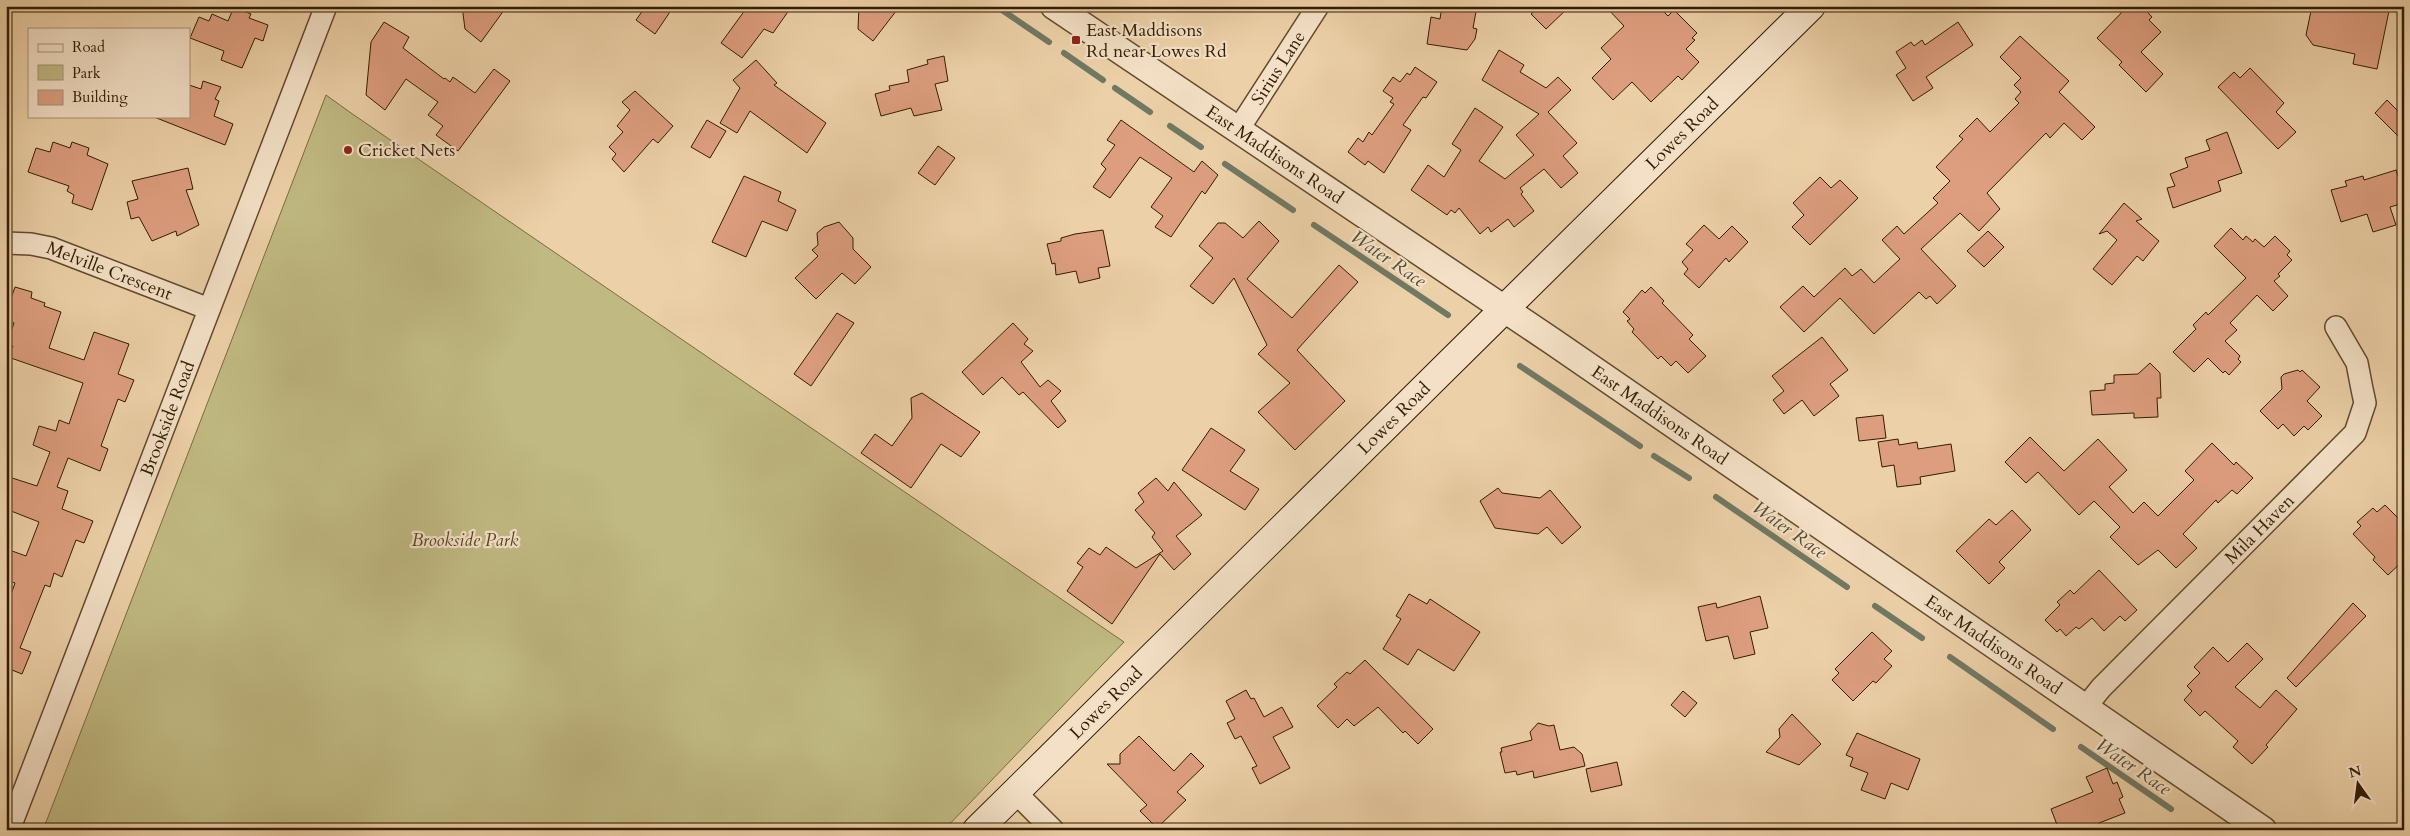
<svg xmlns="http://www.w3.org/2000/svg" width="2410" height="836" viewBox="0 0 2410 836" font-family="Cardo,serif">
<rect width="100%" height="100%" fill="#ecd0a7"/>
<filter id="stains"><feTurbulence type="fractalNoise" baseFrequency=".004" numOctaves="4"/><feColorMatrix values="0 0 0 0 .2 0 0 0 0 .09 0 0 0 0 .02 0 0 0 .5 -.17"/></filter>
<radialGradient id="worn" r=".72"><stop offset=".6" stop-color="#630" stop-opacity="0"/><stop offset="1" stop-color="#630" stop-opacity=".3"/></radialGradient>
<polygon fill="#c0b982" stroke="#7a6b41" points="326,95 351,113 1124,642 944,830 43,830"/>
<g fill="none" stroke-linecap="round" stroke-linejoin="round">
<g stroke="#707964" stroke-width="6">
<polyline points="996,6 1049,42"/>
<polyline points="1064,53 1103,80"/>
<polyline points="1115,88 1150,112"/>
<polyline points="1170,126 1201,147"/>
<polyline points="1225,164 1293,210"/>
<polyline points="1314,225 1448,315"/>
<polyline points="1520,366 1640,446"/>
<polyline points="1654,456 1689,478"/>
<polyline points="1716,497 1847,587"/>
<polyline points="1875,606 1922,638"/>
<polyline points="1950,657 2053,729"/>
<polyline points="2081,747 2171,809"/>
</g>
</g>
<g fill="#dd9e7f" stroke="#331d00">
<polygon points="462,6 507,6 481,42 465,29"/>
<polygon points="646,6 674,6 655,34 636,20"/>
<polygon points="748,6 792,6 773,33 764,29 742,58 721,43"/>
<polygon points="859,6 900,6 873,41 858,29"/>
<polygon points="1442,6 1459,9 1460,6 1477,6 1473,28 1477,29 1475,39 1467,50 1427,44 1431,17 1440,19"/>
<polygon points="1540,6 1570,6 1546,29 1531,14"/>
<polygon points="1605,6 1658,6 1668,16 1674,10 1697,33 1692,38 1695,40 1686,49 1699,62 1682,80 1678,76 1651,102 1632,82 1613,100 1592,78 1611,59 1601,48 1624,26"/>
<polygon points="2128,6 2142,6 2152,17 2149,20 2161,32 2141,52 2163,74 2146,92 2119,65 2122,62 2097,38"/>
<polygon points="2312,6 2390,6 2377,69 2353,64 2355,54 2313,45 2306,35"/>
<polygon points="234,7 251,14 249,18 268,25 263,41 255,38 242,68 221,60 224,51 190,38 199,17 209,21 212,14 228,21"/>
<polygon points="384,22 409,37 403,48 444,79 445,78 450,82 453,77 475,93 494,69 510,81 458,151 436,135 443,126 428,115 438,102 406,79 385,110 366,95 371,42"/>
<polygon points="1958,22 1973,45 1926,77 1933,88 1913,101 1896,75 1906,68 1896,52 1911,42 1914,46 1922,40 1925,45"/>
<polygon points="2020,36 2069,81 2059,92 2095,127 2082,140 2064,123 2050,138 2046,133 1987,193 2000,209 1979,231 1960,213 1921,249 1956,286 1937,304 1930,296 1926,299 1919,292 1874,334 1840,298 1804,332 1780,307 1803,286 1814,297 1845,268 1852,276 1861,269 1874,283 1900,259 1882,240 1897,226 1904,234 1938,203 1933,198 1950,181 1936,167 1963,139 1959,136 1977,118 1990,132 2019,103 2015,99 2021,92 2014,85 2021,78 2000,57"/>
<polygon points="1499,50 1524,65 1520,72 1546,88 1558,77 1571,90 1548,112 1577,143 1563,156 1578,173 1561,188 1544,169 1520,188 1523,192 1521,194 1534,211 1514,227 1508,219 1491,232 1488,227 1480,234 1459,208 1455,213 1451,210 1447,215 1411,190 1428,165 1444,177 1461,150 1452,144 1475,108 1503,127 1479,161 1505,179 1534,155 1516,135 1539,114 1482,80"/>
<polygon points="944,56 948,81 935,84 942,110 914,116 911,108 881,116 875,94 890,90 889,86 909,82 907,70 928,64 927,60"/>
<polygon points="756,60 777,83 774,85 826,123 807,153 750,111 737,133 720,123 740,88 733,80"/>
<polygon points="1415,67 1437,82 1426,98 1423,97 1403,125 1411,130 1384,173 1368,161 1365,165 1348,152 1358,138 1363,142 1369,132 1372,135 1394,104 1390,102 1393,98 1383,91 1393,77 1400,82 1407,73 1410,75"/>
<polygon points="2250,68 2284,103 2276,112 2296,132 2278,149 2218,87 2234,72 2240,78"/>
<polygon points="203,81 221,87 215,99 219,101 214,116 233,124 225,145 154,117 189,116 189,85 201,89"/>
<polygon points="635,91 673,126 658,143 653,139 624,172 612,159 616,154 609,147 623,132 617,126 630,110 622,102"/>
<polygon points="2387,100 2404,117 2404,142 2375,113"/>
<polygon points="707,120 726,131 710,158 691,147"/>
<polygon points="1121,120 1194,172 1202,161 1218,175 1205,194 1202,191 1171,237 1155,227 1163,216 1151,207 1172,178 1140,157 1110,198 1093,187 1106,169 1101,164 1115,145 1107,140"/>
<polygon points="2227,132 2242,173 2218,181 2221,191 2173,208 2167,188 2175,186 2170,174 2188,167 2185,158 2210,150 2206,140"/>
<polygon points="53,142 70,148 72,142 89,148 87,155 108,164 92,210 72,203 74,195 67,191 69,186 28,172 36,148 50,152"/>
<polygon points="938,146 955,158 935,185 918,173"/>
<polygon points="188,168 193,189 186,190 199,225 177,236 176,231 152,241 139,217 131,219 127,202 138,199 132,181"/>
<polygon points="2396,170 2404,194 2404,203 2390,207 2396,225 2373,232 2367,214 2341,222 2331,190 2347,186 2345,181 2363,176 2364,180"/>
<polygon points="744,176 781,192 778,201 796,210 787,231 762,221 746,257 712,242"/>
<polygon points="1820,177 1831,188 1840,180 1858,198 1810,245 1792,227 1804,215 1793,203"/>
<polygon points="2124,203 2142,219 2136,221 2159,241 2143,261 2137,256 2112,285 2093,269 2117,240 2107,231 2099,234"/>
<polygon points="1259,221 1279,241 1247,279 1292,318 1339,265 1358,282 1297,350 1345,401 1295,450 1258,412 1290,383 1258,354 1267,345 1234,278 1213,304 1190,286 1213,258 1199,246 1218,223 1225,223 1243,238"/>
<polygon points="839,222 853,238 853,249 871,267 855,284 842,273 816,299 795,278 818,256 812,250 818,245 817,233 824,227"/>
<polygon points="1704,225 1719,239 1732,226 1748,242 1729,262 1726,258 1699,288 1684,274 1688,269 1682,262 1693,250 1686,244"/>
<polygon points="2231,228 2243,240 2246,236 2253,242 2255,239 2264,247 2275,236 2290,251 2287,255 2292,260 2278,274 2280,276 2274,281 2288,296 2273,311 2257,295 2230,323 2237,330 2225,341 2240,356 2238,359 2241,362 2229,375 2225,371 2223,373 2208,358 2194,372 2173,352 2196,329 2193,325 2206,312 2208,315 2246,278 2214,246"/>
<polygon points="1103,230 1110,266 1098,268 1100,278 1079,283 1076,271 1056,275 1055,263 1052,264 1047,244 1061,241 1061,238 1075,234"/>
<polygon points="1988,231 2004,247 1984,267 1967,251"/>
<polygon points="15,287 32,292 31,298 45,303 44,306 61,312 49,348 84,360 94,332 129,344 118,374 134,380 125,402 118,399 101,446 108,449 100,471 68,458 57,487 68,491 62,509 93,521 84,543 76,540 62,577 54,573 50,587 45,585 20,648 31,652 22,674 12,670 7,681 6,609 15,583 6,580 6,556 10,557 12,551 26,556 39,522 6,509 6,476 37,486 50,452 33,445 39,426 56,431 59,420 69,424 83,383 8,357 13,346 7,343 14,323 6,320 6,300 10,301"/>
<polygon points="1651,287 1664,301 1662,303 1693,335 1689,339 1706,356 1688,373 1676,361 1671,366 1661,356 1658,359 1632,332 1634,329 1627,321 1630,319 1623,312 1642,290 1645,293"/>
<polygon points="837,313 854,323 811,386 794,374"/>
<polygon points="1013,323 1028,339 1024,344 1033,351 1021,362 1040,387 1048,380 1061,391 1051,401 1066,421 1058,428 1023,392 1019,395 1002,377 983,395 962,372"/>
<polygon points="1822,337 1848,370 1830,384 1839,396 1814,416 1802,400 1784,414 1773,400 1784,391 1772,376"/>
<polygon points="2150,363 2160,373 2161,398 2157,398 2158,417 2134,418 2134,413 2092,415 2090,391 2105,390 2105,384 2114,383 2114,375 2138,374"/>
<polygon points="2298,370 2300,372 2302,370 2320,387 2307,401 2322,416 2308,430 2304,426 2294,436 2283,424 2278,429 2260,411 2282,389 2281,377 2284,374"/>
<polygon points="922,393 980,432 961,457 941,444 911,488 861,453 875,434 892,446 912,418 911,398"/>
<polygon points="1883,415 1886,438 1859,441 1856,418"/>
<polygon points="1211,428 1245,450 1230,471 1259,489 1245,510 1182,470"/>
<polygon points="2030,437 2064,471 2098,439 2127,470 2109,487 2133,513 2144,502 2158,516 2194,480 2185,471 2212,443 2234,465 2236,462 2253,478 2237,494 2232,490 2218,503 2216,500 2183,534 2197,548 2176,568 2158,550 2138,565 2110,537 2120,527 2094,501 2079,515 2038,472 2026,483 2005,462"/>
<polygon points="1898,439 1899,445 1917,442 1918,449 1951,444 1955,471 1920,477 1921,484 1897,487 1894,465 1882,467 1878,442"/>
<polygon points="1156,478 1168,491 1174,482 1202,515 1176,536 1191,554 1174,570 1160,554 1112,624 1067,591 1083,567 1077,563 1089,548 1100,555 1106,547 1136,568 1163,551 1152,537 1155,533 1135,510 1144,502 1138,493"/>
<polygon points="1498,488 1502,493 1540,498 1550,490 1581,527 1562,544 1547,527 1538,534 1495,528 1480,501"/>
<polygon points="2385,505 2404,524 2404,560 2388,575 2373,560 2375,557 2353,534 2361,526 2357,522 2373,508 2377,512"/>
<polygon points="2012,510 2031,530 1999,562 2005,568 1989,584 1956,551 1989,519 1996,525"/>
<polygon points="2099,570 2137,610 2125,621 2120,616 2104,631 2092,618 2079,629 2076,627 2066,636 2060,629 2057,632 2045,620 2060,605 2057,602 2070,590 2074,594"/>
<polygon points="1409,594 1427,604 1430,599 1480,632 1454,671 1418,649 1408,665 1383,649 1401,619 1396,616"/>
<polygon points="1760,596 1768,628 1750,632 1755,654 1734,659 1728,636 1706,641 1698,607 1716,603 1717,608"/>
<polygon points="2353,603 2366,616 2296,687 2287,678"/>
<polygon points="1872,632 1892,651 1884,659 1892,666 1876,683 1873,681 1853,701 1832,680 1839,673 1835,669"/>
<polygon points="2247,643 2263,659 2235,687 2260,708 2276,690 2297,709 2266,745 2268,747 2252,764 2233,747 2238,741 2205,711 2200,716 2184,700 2192,691 2187,686 2200,673 2194,667 2213,647 2228,662"/>
<polygon points="1365,660 1433,729 1418,744 1405,731 1403,733 1378,707 1354,726 1347,719 1338,728 1317,706 1337,687 1334,684 1347,672 1350,674"/>
<polygon points="1246,690 1251,699 1254,698 1264,717 1282,707 1293,727 1273,737 1290,768 1260,784 1252,768 1257,766 1241,736 1235,739 1227,723 1235,719 1226,701"/>
<polygon points="1683,691 1697,703 1685,717 1671,705"/>
<polygon points="1792,714 1821,744 1799,765 1766,752 1780,737 1779,729"/>
<polygon points="1538,723 1549,726 1554,725 1560,750 1574,747 1582,754 1585,766 1534,778 1533,771 1517,775 1516,771 1505,773 1500,752 1502,752 1501,748 1532,740 1530,732"/>
<polygon points="1857,733 1920,759 1908,790 1891,783 1885,799 1861,790 1868,773 1850,766 1853,758 1846,755"/>
<polygon points="1139,736 1174,771 1191,753 1204,766 1177,792 1186,800 1157,828 1140,811 1147,805 1107,764 1120,764 1120,754"/>
<polygon points="1617,762 1622,785 1591,792 1586,769"/>
<polygon points="2107,768 2113,784 2117,782 2123,797 2119,799 2125,813 2099,823 2102,830 2059,830 2051,809 2093,792 2086,777"/>
</g>
<g fill="none" stroke-linecap="round" stroke-linejoin="round">
<defs>
<g id="minor">
<path id="s1" d="M 1238,130 L 1318,6"/>
<path id="s2" d="M 6,243 L 31,244 L 51,248 L 209,309"/>
<path id="s3" d="M 2085,708 L 2101,688 L 2355,433 L 2365,403 L 2362,389 L 2357,363 L 2336,327"/>
<polyline points="1015,792 1053,830"/>
<path id="s4" d="M 9,830 L 326,6"/>
</g>
<g id="tertiary">
<path id="s5" d="M 1054,6 L 1552,341 L 2263,830"/>
</g>
<g id="secondary">
<path id="s6" d="M 977,830 L 1811,6"/>
</g>
</defs>
<use href="#minor" stroke="#614a2a" stroke-width="24"/>
<use href="#tertiary" stroke="#614a2a" stroke-width="29"/>
<use href="#secondary" stroke="#331d00" stroke-width="30"/>
<use href="#minor" stroke="#f3e0c6" stroke-width="21"/>
<use href="#tertiary" stroke="#f3e0c6" stroke-width="26"/>
<use href="#secondary" stroke="#f3e0c6" stroke-width="28"/>
</g>
<g fill="#8f2418" stroke="#f3e0c6" stroke-width="2">
<rect x="1071" y="35" width="10" height="10" rx="2.5"/>
<circle cx="348" cy="150" r="5"/>
</g>
<g text-anchor="middle" stroke-width="4.5" stroke-linejoin="round" paint-order="stroke">
<g font-size="18" fill="#331d00" stroke="#f3e0c6" text-anchor="start">
<text x="1086" y="36">East Maddisons<tspan x="1086" dy="21">Rd near Lowes Rd</tspan></text>
<text x="358" y="156">Cricket Nets</text>
</g>
<g font-size="18" fill="#331d00" stroke="#f3e0c6">
<text dy="6" stroke="none"><textPath href="#s1" startOffset="74">Sirius Lane</textPath></text>
<text dy="6" stroke="none"><textPath href="#s6" startOffset="991">Lowes Road</textPath></text>
<text dy="6" stroke="none"><textPath href="#s5" startOffset="266">East Maddisons Road</textPath></text>
<text dy="6" stroke="none"><textPath href="#s2" startOffset="108">Melville Crescent</textPath></text>
<text dy="6" stroke="none"><textPath href="#s5" startOffset="731">East Maddisons Road</textPath></text>
<text dy="6" stroke="none"><textPath href="#s4" startOffset="441">Brookside Road</textPath></text>
<text dy="6" stroke="none"><textPath href="#s6" startOffset="586">Lowes Road</textPath></text>
<text dy="6" stroke="none"><textPath href="#s3" startOffset="250">Mila Haven</textPath></text>
<text dy="6" stroke="none"><textPath href="#s5" startOffset="1136">East Maddisons Road</textPath></text>
<text dy="6" stroke="none"><textPath href="#s6" startOffset="181">Lowes Road</textPath></text>
</g>
<g font-size="18" font-style="italic" fill="#564420" stroke="#f3e0c6">
<text x="465" y="546">Brookside Park</text>
</g>
<g font-size="19" font-style="italic" fill="#524b32" stroke="#f3e0c6">
<text transform="translate(1389 258) rotate(34)" y="7">Water Race</text>
<text transform="translate(1790 529) rotate(35)" y="7">Water Race</text>
<text transform="translate(2134 766) rotate(34)" y="7">Water Race</text>
</g>
</g>
<rect width="2410" height="836" fill="none" stroke="#ecd0a7" stroke-width="25"/>
<rect x="8" y="8" width="2395" height="821" fill="none" stroke="#331d00" stroke-width="2.5"/>
<rect x="12" y="12" width="2385" height="811" fill="none" stroke="#331d00"/>
<rect x="28" y="28" width="162" height="90" fill="#f3e0c6" stroke="#a69277"/>
<rect x="38" y="44" width="25" height="8" fill="#f3e0c6" stroke="#a69277"/>
<text x="72" y="52" font-size="15" fill="#331d00">Road</text>
<rect x="38" y="65" width="25" height="15" fill="#c0b982" stroke="#a69277"/>
<text x="72" y="78" font-size="15" fill="#331d00">Park</text>
<rect x="38" y="90" width="25" height="15" fill="#dd9e7f" stroke="#a69277"/>
<text x="72" y="102" font-size="15" fill="#331d00">Building</text>
<g transform="translate(2358 784) rotate(346)" stroke="#f3e0c6" stroke-width="4" paint-order="stroke">
<path d="M0-4L9 19L0 12L-9 19Z" fill="#331d00"/>
<text y="-8" font-size="14" font-weight="bold" text-anchor="middle" fill="#331d00">N</text>
</g>
<rect width="100%" height="100%" filter="url(#stains)"/>
<rect width="100%" height="100%" fill="url(#worn)"/>
</svg>
